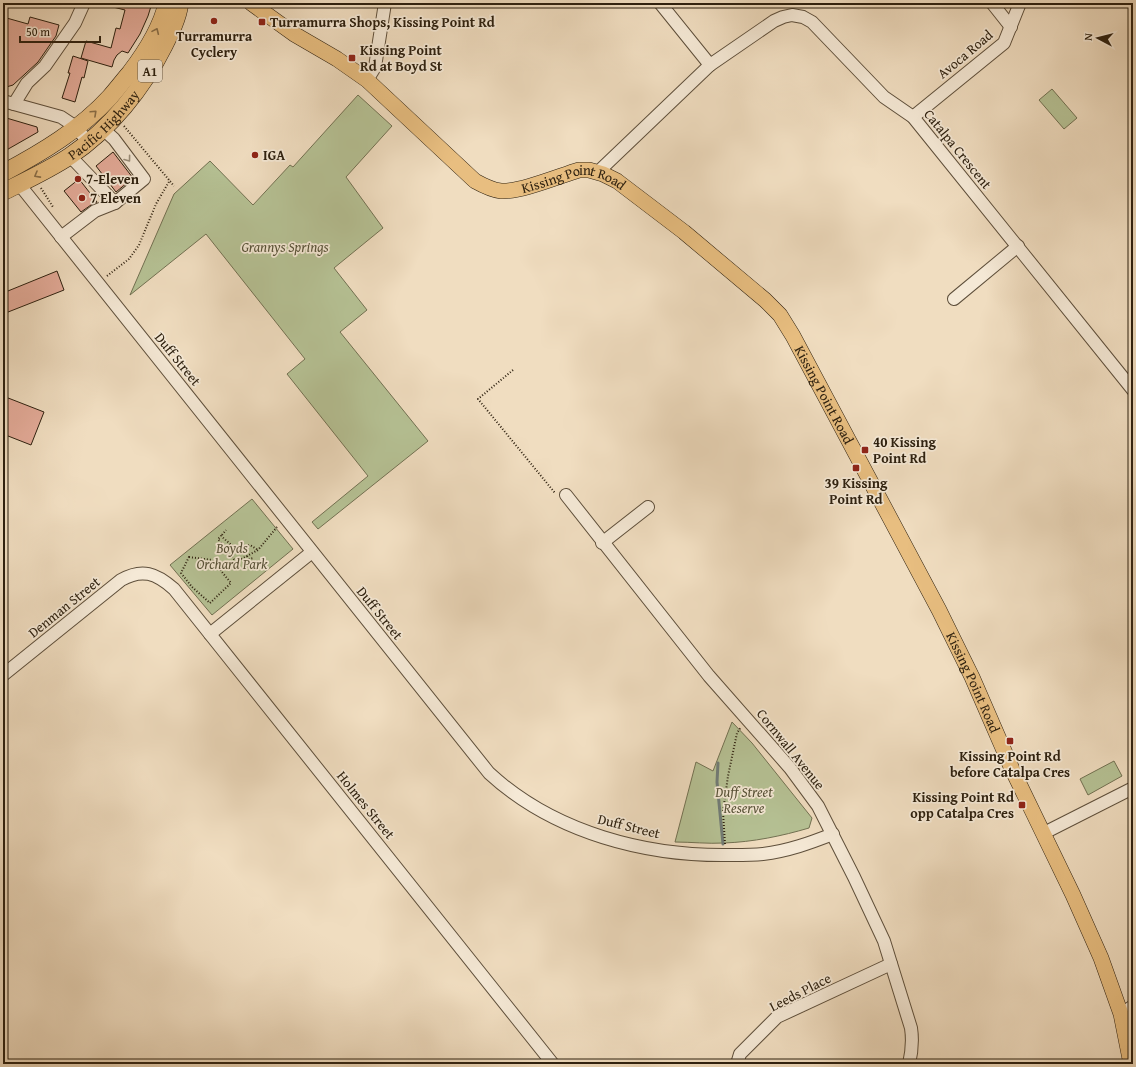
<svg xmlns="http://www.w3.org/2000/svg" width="1136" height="1067" viewBox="0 0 1136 1067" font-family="'Gentium Book Plus',serif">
<rect width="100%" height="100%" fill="#f0ddc0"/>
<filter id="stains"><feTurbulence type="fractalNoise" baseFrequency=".005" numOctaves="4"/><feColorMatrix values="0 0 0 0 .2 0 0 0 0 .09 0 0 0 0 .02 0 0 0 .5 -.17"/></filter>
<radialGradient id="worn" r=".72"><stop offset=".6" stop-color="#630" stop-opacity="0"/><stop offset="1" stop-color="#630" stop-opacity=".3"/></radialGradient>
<g fill="#b6c295" stroke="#727152">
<polygon points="1052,89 1077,118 1064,129 1039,100"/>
<polygon points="358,95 392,126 346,177 383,228 334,268 367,310 340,332 428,441 318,529 312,522 368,476 287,374 305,359 206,234 130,295 174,194 210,161 253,205 290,165 293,167"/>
<polygon points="252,499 293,549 212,615 170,565"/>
<path d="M 732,722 L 752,743 L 812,818 L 809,828 C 782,836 753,842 724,843 C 708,844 691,842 675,842 L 696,762 L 713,771 Z"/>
<polygon points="1114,761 1122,776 1088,795 1080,779"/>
</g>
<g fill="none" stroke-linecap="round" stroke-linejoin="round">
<polyline stroke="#717c77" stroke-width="3" points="718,763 717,782 723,844"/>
</g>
<g fill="#e4ab99" stroke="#2d200f">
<polygon points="109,3 152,3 148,16 140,34 128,53 122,51 117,55 114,60 112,67 81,58 86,41 111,48 116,28 120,29 125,10 109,6"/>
<polygon points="3,17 28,24 30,17 59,25 56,36 38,62 13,85 3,88"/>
<polygon points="73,56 88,61 84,78 82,77 75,102 62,98 70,73 68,73"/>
<polygon points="3,117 37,127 38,132 3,152"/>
<polygon points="113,152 133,178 116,192 96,166"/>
<polygon points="79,179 97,202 91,205 81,212 64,191"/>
<polygon points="57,271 64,290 3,314 3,293"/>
<polygon points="3,396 44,412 31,445 3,434"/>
</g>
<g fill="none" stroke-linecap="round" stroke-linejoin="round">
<defs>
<g id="minor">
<polyline points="660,3 710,65"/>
<polyline points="992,3 1011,27"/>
<polyline points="367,80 375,67 385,3"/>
<polyline points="3,101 61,117 76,127 88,142"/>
<polyline points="14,104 27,83 45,66 75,23 84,3"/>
<polyline points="913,117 1004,43 1020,3"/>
<polyline points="70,156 115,203"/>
<polyline points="598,172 710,65 774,21 783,17 792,15 803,17 812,22 884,97 913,117 1133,390"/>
<path d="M 19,184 L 489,773 C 554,833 647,857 733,855 C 743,855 753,855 763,854 C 788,851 810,843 833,834"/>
<polyline points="61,237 95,211 115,203 144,179 114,139 103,129"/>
<polyline points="954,299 1018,246"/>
<path d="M 566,495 L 709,676 L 790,768 L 818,806 L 854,877 L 884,941 L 911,1028 C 913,1041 912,1051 909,1064"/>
<polyline points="602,543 648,507"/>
<polyline points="210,634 312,552"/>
<path d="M 3,675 L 121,580 C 142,568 156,573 174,589 L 553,1064"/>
<polyline points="1044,833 1133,788"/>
<polyline points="1121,1014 1133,1006"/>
<polyline points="737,1064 740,1054 777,1017 891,964"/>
</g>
<g id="major">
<path id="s1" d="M 251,3 L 294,34 L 337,59 L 367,80 L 475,181 C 484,186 492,190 501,191 C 521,192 559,176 579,170 L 589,170 L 603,174 L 617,181 L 684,232 L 765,300 L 780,315 L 793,336 L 939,610 L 972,677 L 1012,769 L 1073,895 L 1101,958 L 1121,1014 L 1131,1064"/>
</g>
<g id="highway">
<path d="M 3,173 C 41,153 81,129 110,97 C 117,89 123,81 130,73 C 146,52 161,29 167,3"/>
<path id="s2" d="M 3,192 C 25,181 49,170 70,156 C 110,129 143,88 164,46 C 171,32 178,18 180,3"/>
</g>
</defs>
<use href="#minor" stroke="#5e4f3b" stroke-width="14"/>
<use href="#major" stroke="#2d200f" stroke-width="16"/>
<use href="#highway" stroke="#2d200f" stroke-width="18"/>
<g stroke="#2d200f" stroke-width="2" stroke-dasharray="1 2" stroke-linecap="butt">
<polyline points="124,126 174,186"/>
<polyline points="41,188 53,207"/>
<polyline points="107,276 129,259 139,245 156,204 170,180"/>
<polyline points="513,370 478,399 555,493"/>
<polyline points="222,535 226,530"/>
<polyline points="247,556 249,559 254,558"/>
<polygon points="189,557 212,560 231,583 210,603 192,587 181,573"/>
<polyline points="236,562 218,539 221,536 236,549 250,545 258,550"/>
<polyline points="219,568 236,562 258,550 277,527"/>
<polyline points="725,844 723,812 728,776 737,733 741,727"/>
</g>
<use href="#minor" stroke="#f5e9d6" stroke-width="12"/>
<use href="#major" stroke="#e8be80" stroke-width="15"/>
<use href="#highway" stroke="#e8be80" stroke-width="17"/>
</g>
<defs><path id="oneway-chevron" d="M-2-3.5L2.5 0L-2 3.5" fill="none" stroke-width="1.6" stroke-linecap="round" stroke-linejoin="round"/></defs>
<g stroke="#8a6f48">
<use href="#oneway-chevron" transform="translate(156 31) rotate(-66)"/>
<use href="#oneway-chevron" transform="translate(94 113) rotate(-43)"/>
<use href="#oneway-chevron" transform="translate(37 175) rotate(151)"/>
</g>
<use stroke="#9b8f7c" href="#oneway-chevron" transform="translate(128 159) rotate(53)"/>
<g fill="#8f2418" stroke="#f5e9d6" stroke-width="1.5">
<circle cx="214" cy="21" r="4"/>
<rect x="258" y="18" width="8" height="8" rx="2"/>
<rect x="348" y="54" width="8" height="8" rx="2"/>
<circle cx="255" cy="155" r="4"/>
<circle cx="78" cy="179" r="4"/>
<circle cx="82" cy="198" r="4"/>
<rect x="861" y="446" width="8" height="8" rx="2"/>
<rect x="852" y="464" width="8" height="8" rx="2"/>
<rect x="1006" y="737" width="8" height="8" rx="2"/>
<rect x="1018" y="801" width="8" height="8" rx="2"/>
</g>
<g text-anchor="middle" stroke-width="3.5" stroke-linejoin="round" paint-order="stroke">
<rect fill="#f5e9d6" stroke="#695c4b" stroke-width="1" x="138" y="60" width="24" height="22" rx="3"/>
<g font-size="13" font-weight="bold" fill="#2d200f">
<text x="150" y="76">A1</text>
</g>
<g font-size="14" font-weight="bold" fill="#2d200f" stroke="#f5e9d6" text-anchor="start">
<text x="270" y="27">Turramurra Shops, Kissing Point Rd</text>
<text x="214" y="41" text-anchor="middle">Turramurra<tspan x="214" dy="16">Cyclery</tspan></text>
<text x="360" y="55">Kissing Point<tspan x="360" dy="16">Rd at Boyd St</tspan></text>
<text x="263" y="160">IGA</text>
<text x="86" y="184">7-Eleven</text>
<text x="90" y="203">7 Eleven</text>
<text x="873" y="447">40 Kissing<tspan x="873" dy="16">Point Rd</tspan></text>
<text x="856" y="488" text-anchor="middle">39 Kissing<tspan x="856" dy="16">Point Rd</tspan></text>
<text x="1010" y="761" text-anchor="middle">Kissing Point Rd<tspan x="1010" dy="16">before Catalpa Cres</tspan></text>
<text x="1014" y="802" text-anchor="end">Kissing Point Rd<tspan x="1014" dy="16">opp Catalpa Cres</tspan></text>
</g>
<g font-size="14" fill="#2d200f" stroke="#f5e9d6">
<text transform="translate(965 54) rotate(-40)" y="5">Avoca Road</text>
<text dy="5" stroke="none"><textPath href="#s2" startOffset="122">Pacific Highway</textPath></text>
<text transform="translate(958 149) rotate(51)" y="5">Catalpa Crescent</text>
<text dy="5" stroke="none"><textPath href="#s1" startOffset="391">Kissing Point Road</textPath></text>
<text transform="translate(178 359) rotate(51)" y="5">Duff Street</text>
<text dy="5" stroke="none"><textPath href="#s1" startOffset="739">Kissing Point Road</textPath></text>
<text transform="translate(64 607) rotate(-39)" y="5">Denman Street</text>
<text transform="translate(380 613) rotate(51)" y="5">Duff Street</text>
<text dy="5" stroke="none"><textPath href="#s1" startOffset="1063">Kissing Point Road</textPath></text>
<text transform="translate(791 749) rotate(51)" y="5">Cornwall Avenue</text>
<text transform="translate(366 805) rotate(51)" y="5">Holmes Street</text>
<text transform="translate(629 826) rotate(14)" y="5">Duff Street</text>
<text transform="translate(800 992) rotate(-27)" y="5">Leeds Place</text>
</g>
<g font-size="14" font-style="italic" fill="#565137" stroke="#f5e9d6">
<text x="285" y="252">Grannys Springs</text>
<text x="232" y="553">Boyds<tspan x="232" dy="16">Orchard Park</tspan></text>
<text x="744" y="797">Duff Street<tspan x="744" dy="16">Reserve</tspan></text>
</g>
</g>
<rect width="1136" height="1067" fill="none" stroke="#f0ddc0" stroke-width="16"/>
<rect x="4" y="4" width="1128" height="1059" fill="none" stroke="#2d200f" stroke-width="2"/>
<rect x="8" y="8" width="1120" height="1051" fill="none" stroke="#2d200f"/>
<g transform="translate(1098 38) rotate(277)" stroke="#f5e9d6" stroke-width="3" paint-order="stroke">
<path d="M0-3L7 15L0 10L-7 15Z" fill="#2d200f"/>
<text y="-6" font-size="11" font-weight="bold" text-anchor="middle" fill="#2d200f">N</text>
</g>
<path d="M20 36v6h80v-6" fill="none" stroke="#2d200f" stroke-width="2"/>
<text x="26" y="36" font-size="12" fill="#2d200f" stroke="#f5e9d6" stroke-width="3" paint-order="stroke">50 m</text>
<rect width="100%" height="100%" filter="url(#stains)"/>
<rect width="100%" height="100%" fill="url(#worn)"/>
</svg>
